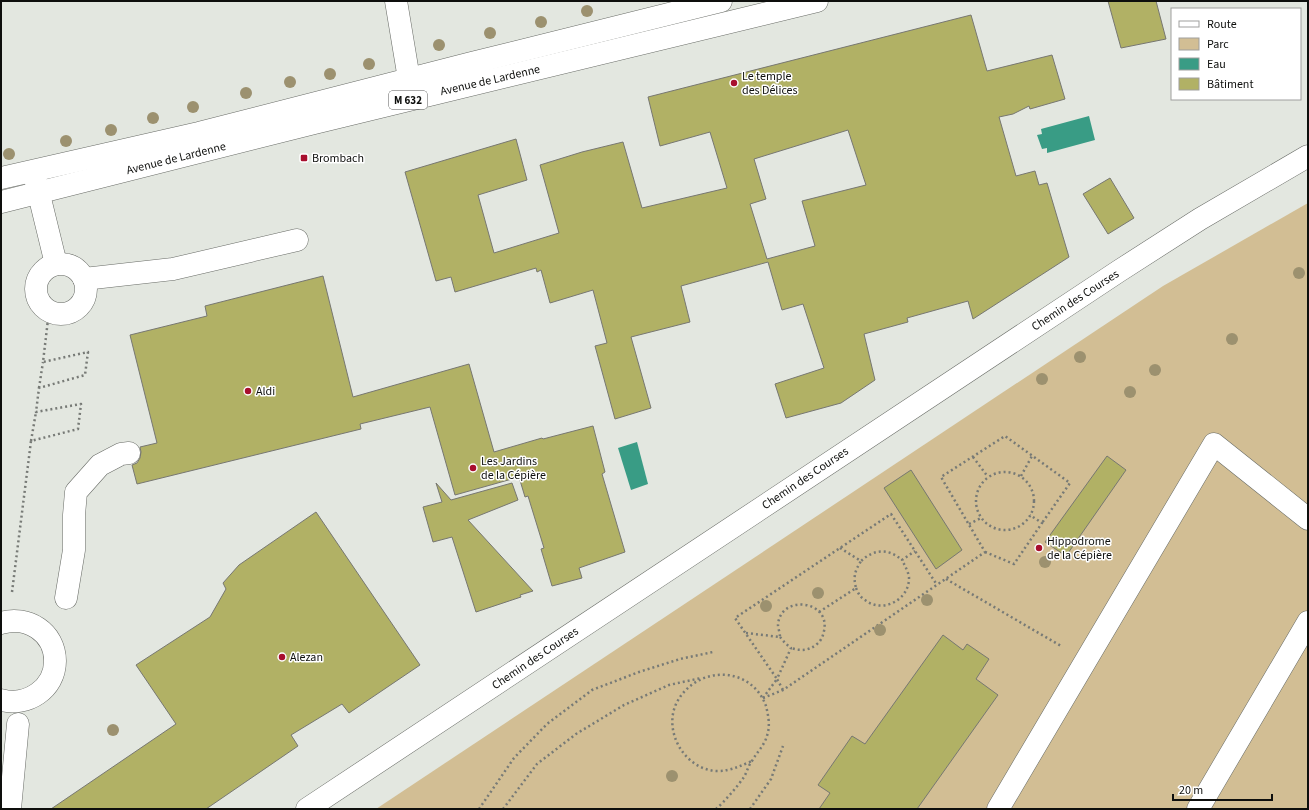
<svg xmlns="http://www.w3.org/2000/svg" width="1309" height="810" viewBox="0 0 1309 810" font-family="'Source Sans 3',sans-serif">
<rect width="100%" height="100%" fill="#e3e7e0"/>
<polygon fill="#d2be94" points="1308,203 1308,809 376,809 1163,286"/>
<g fill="#399c85">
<polygon points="1089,116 1095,140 1047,153 1047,148 1042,149 1037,135 1042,134 1041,129"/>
<polygon points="637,442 648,484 631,490 618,448"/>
</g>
<g fill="#b1b165" stroke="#777771" fill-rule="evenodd">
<polygon points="1108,1 1156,1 1166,39 1121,48"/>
<path d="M 971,15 L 987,71 L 1052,55 L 1065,99 L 1030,109 L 1029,106 L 1013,114 L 999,117 L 1016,176 L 1035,171 L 1039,185 L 1047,183 L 1069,257 L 973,319 L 968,301 L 907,318 L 908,322 L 864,334 L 875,380 L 841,403 L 786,418 L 775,384 L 824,368 L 803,304 L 782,310 L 768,262 L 681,286 L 690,322 L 631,337 L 651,408 L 615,419 L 595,346 L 607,343 L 593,290 L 550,303 L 541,270 L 537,272 L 536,268 L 455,292 L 451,277 L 436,281 L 405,172 L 516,139 L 527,180 L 478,195 L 494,253 L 559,233 L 540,165 L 582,152 L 623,142 L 642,208 L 727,188 L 710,132 L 660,146 L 648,97 ZM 848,130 L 866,185 L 802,201 L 815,246 L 767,259 L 750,204 L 766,199 L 754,159 Z"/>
<polygon points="1110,178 1134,218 1108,234 1083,194"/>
<polygon points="323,276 353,397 469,364 494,452 542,438 543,439 593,426 605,472 602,474 625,552 579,568 582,578 552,586 541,549 544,548 528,496 525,497 519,477 455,495 430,407 360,424 361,429 137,484 132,465 137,463 140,458 141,452 140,447 157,443 130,335 207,316 205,306"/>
<polygon points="1107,456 1126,470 1066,556 1045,542"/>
<polygon points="911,470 962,550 936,569 884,488"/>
<polygon points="436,483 451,500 512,483 518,500 468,520 533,591 520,595 521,597 476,612 452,537 433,542 423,507 442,502"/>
<polygon points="316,512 420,665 349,713 342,704 291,735 298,746 206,809 51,809 176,724 136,665 210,617 226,589 223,583 239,565"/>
<polygon points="943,635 963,650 967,644 989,659 976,679 998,695 917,809 819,809 830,793 818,785 852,736 865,744"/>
</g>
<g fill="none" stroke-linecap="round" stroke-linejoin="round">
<defs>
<g id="minor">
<polyline points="396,1 409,79 414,97"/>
<polyline points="34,174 56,264"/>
<circle cx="61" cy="289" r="25"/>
<polyline points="84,279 173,269 297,240"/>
<polyline points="66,598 74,550 74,515 76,492 100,465 121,454 129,453"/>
<path d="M 1,623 C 27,615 55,632 55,661 C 55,689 27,707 1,700"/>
<polyline points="10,809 18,724"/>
<polyline points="307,809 1119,271 1200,219 1308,156"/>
<polyline points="998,809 1214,444 1308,519"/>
<polyline points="1198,809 1308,622"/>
</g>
<g id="major">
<polyline points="1,178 199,133 472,63 721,1"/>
<polyline points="1,202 314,123 817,1"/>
</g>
</defs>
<use href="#minor" stroke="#686b66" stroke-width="23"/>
<use href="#major" stroke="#686b66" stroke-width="23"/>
<g stroke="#777a76" stroke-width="2.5" stroke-dasharray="2 3" stroke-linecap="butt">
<polyline points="39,388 43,362"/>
<polyline points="31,441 36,412"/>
<polyline points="973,457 988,477"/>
<circle cx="1005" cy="501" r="29"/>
<polyline points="1021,476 1032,456"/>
<polyline points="969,524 981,518"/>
<path d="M 840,548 L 861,561 C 874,549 888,548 902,560"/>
<polyline points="985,552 1014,564 1042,523 1030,515"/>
<polyline points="946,579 1061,646"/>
<path d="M 856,588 C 858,593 860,597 865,600 C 882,614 910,600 909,577 C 908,571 905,566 902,560 L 915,551"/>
<polyline points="12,592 31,441 78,429 81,404 36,412 39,388 85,375 88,352 43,362 49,311"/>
<path d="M 819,612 L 856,588 C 853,576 855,571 861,561"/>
<path d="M 746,633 L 780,637 C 780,633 778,628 778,625 C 780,594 831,600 824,631 C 823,636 821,641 817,644 C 809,651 800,651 791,648"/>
<polyline points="780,637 785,643 791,648 777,679 783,690"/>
<polyline points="763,698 783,690 985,552 941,477 1005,436 1070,483 1042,523"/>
<polyline points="763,698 777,679 735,618 891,514 937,585"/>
<polyline points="479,809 514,758 547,724 592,690 639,672 680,659 713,652"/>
<polyline points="503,809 537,764 576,734 624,705 669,685 701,678"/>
<path d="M 716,809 C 725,801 737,787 744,777 C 747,772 748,766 752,761 C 758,750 765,746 768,732 C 770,724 768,714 766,706 C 751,665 697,665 677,702 C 662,731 685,770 717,771 C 731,771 740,766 752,761"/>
<polyline points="750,809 771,779 783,746"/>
</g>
<use href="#minor" stroke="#fff" stroke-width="22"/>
<use href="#major" stroke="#fff" stroke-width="22"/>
</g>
<g fill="#9c916f">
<circle cx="587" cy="11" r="6"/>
<circle cx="541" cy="22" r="6"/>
<circle cx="490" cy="33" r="6"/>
<circle cx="439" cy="45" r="6"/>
<circle cx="369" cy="64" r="6"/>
<circle cx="330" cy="74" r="6"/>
<circle cx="290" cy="82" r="6"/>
<circle cx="246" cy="93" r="6"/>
<circle cx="193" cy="107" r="6"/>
<circle cx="153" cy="118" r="6"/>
<circle cx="111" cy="130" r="6"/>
<circle cx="66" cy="141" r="6"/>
<circle cx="9" cy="154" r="6"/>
<circle cx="1299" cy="273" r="6"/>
<circle cx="1232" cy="339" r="6"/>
<circle cx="1080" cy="357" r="6"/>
<circle cx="1155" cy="370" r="6"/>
<circle cx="1042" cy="379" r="6"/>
<circle cx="1130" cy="392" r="6"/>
<circle cx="1045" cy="562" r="6"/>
<circle cx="818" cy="593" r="6"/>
<circle cx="927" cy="600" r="6"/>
<circle cx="766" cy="606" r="6"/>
<circle cx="880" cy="630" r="6"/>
<circle cx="113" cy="730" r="6"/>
<circle cx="672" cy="776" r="6"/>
</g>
<g fill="#a80f2e" stroke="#fff" stroke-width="1.5">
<circle cx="734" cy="83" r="4"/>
<rect x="300" y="154" width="8" height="8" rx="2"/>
<circle cx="248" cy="391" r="4"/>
<circle cx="473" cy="468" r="4"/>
<circle cx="1039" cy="548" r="4"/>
<circle cx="282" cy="657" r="4"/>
</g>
<g text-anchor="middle" stroke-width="3" stroke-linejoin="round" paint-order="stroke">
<rect fill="#fff" stroke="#565756" stroke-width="1" x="389" y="91" width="38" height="18" rx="3"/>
<g font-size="11" font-weight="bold" fill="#0e0f0d">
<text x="408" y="104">M 632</text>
</g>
<g font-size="12" fill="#0e0f0d" stroke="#fff" text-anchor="start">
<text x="742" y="80">Le temple<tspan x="742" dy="14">des Délices</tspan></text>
<text x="312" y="162">Brombach</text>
<text x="256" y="395">Aldi</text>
<text x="481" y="465">Les Jardins<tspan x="481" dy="14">de la Cépière</tspan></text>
<text x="1047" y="545">Hippodrome<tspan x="1047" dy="14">de la Cépière</tspan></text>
<text x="290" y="661">Alezan</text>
</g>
<g font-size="12" fill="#0e0f0d" stroke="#fff">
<text transform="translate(490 80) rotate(-13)" y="4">Avenue de Lardenne</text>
<text transform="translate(176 158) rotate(-14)" y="4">Avenue de Lardenne</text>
<text transform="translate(1075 300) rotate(-33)" y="4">Chemin des Courses</text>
<text transform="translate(805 478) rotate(-34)" y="4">Chemin des Courses</text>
<text transform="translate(535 658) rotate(-34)" y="4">Chemin des Courses</text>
</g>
</g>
<rect width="1309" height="810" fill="none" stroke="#0e0f0d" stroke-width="4"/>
<rect x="1171" y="8" width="130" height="92" fill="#ffffff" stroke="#9f9f9e"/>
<rect x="1179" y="21" width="20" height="6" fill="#ffffff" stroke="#9f9f9e"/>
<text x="1207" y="28" font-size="12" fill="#0e0f0d">Route</text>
<rect x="1179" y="38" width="20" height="12" fill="#d2be94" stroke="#9f9f9e"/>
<text x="1207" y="48" font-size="12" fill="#0e0f0d">Parc</text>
<rect x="1179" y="58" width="20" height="12" fill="#399c85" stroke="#9f9f9e"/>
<text x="1207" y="68" font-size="12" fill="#0e0f0d">Eau</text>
<rect x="1179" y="78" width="20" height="12" fill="#b1b165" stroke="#9f9f9e"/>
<text x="1207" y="88" font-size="12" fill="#0e0f0d">Bâtiment</text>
<path d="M1173 794v6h99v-6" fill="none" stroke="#0e0f0d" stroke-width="2"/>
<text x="1179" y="794" font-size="12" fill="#0e0f0d" stroke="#ffffff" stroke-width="3" paint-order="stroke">20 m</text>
</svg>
